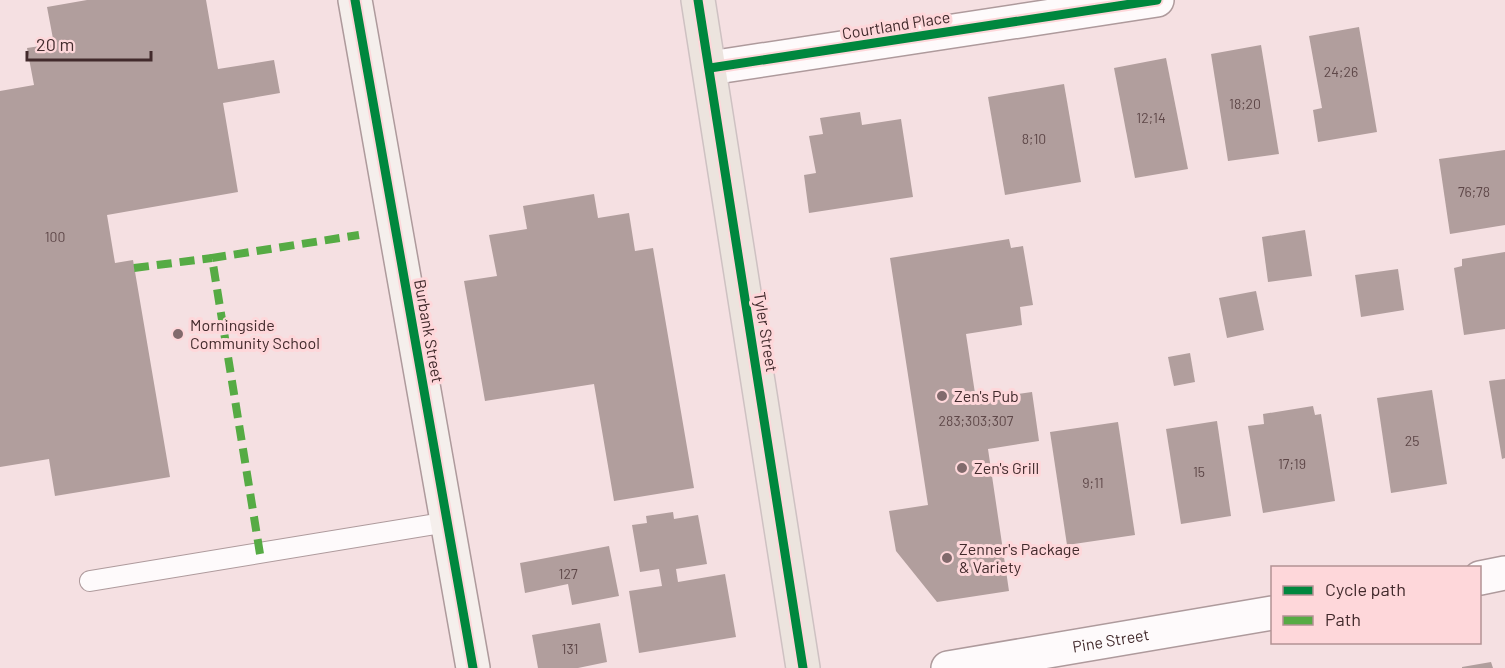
<svg xmlns="http://www.w3.org/2000/svg" width="1505" height="668" viewBox="0 0 1505 668" font-family="Barlow,sans-serif">
<rect width="100%" height="100%" fill="#f5e0e2"/>
<g fill="#b19e9d">
<polygon points="87,0 206,0 218,69 274,60 280,93 223,103 238,192 107,215 115,263 133,260 170,477 55,496 49,459 0,467 0,91 34,85 27,48 54,44 47,7"/>
<polygon points="1359,27 1377,132 1318,142 1313,110 1322,108 1309,36"/>
<polygon points="1261,45 1279,154 1228,161 1211,54"/>
<polygon points="1166,58 1188,169 1135,178 1114,68"/>
<polygon points="1064,84 1081,182 1005,195 988,97"/>
<polygon points="860,112 862,125 901,119 913,197 809,213 804,175 816,173 809,136 823,134 820,118"/>
<polygon points="1505,150 1505,225 1450,234 1439,159"/>
<polygon points="594,194 598,218 629,213 635,251 653,248 694,488 614,501 594,384 485,401 464,281 497,276 489,235 527,229 523,206"/>
<polygon points="1305,230 1312,276 1268,282 1262,237"/>
<polygon points="1009,239 1011,248 1023,246 1033,305 1020,307 1022,325 966,334 976,400 1032,392 1039,441 988,449 1009,591 937,602 896,551 889,511 928,505 890,258"/>
<polygon points="1505,252 1505,329 1464,335 1454,268 1462,266 1462,259"/>
<polygon points="1398,269 1404,310 1361,317 1355,275"/>
<polygon points="1256,291 1264,330 1227,338 1219,298"/>
<polygon points="1190,353 1195,382 1174,386 1168,357"/>
<polygon points="1505,379 1505,458 1502,459 1489,381"/>
<polygon points="1432,390 1447,484 1391,493 1377,398"/>
<polygon points="1313,406 1315,415 1321,414 1335,501 1263,513 1248,426 1264,424 1263,414"/>
<polygon points="1217,421 1231,516 1181,524 1166,429"/>
<polygon points="1118,422 1135,535 1067,545 1050,432"/>
<polygon points="673,512 674,519 698,515 707,564 676,569 678,582 725,574 736,637 639,653 629,591 662,586 659,569 640,572 632,525 647,523 646,516"/>
<polygon points="609,546 619,596 572,605 568,584 525,593 520,563"/>
<polygon points="600,623 607,662 578,668 538,668 532,635"/>
<polygon points="1491,662 1493,668 1462,668 1462,667"/>
</g>
<g fill="none" stroke-linecap="round" stroke-linejoin="round">
<defs>
<polyline id="lane" points="90,581 448,522"/>
<g id="street">
<polyline points="710,68 1157,0"/>
<polyline points="1480,578 1505,573"/>
<path id="s1" d="M 948,668 L 1272,613"/>
</g>
<polyline id="secondary" points="355,0 473,668"/>
<polyline id="primary" points="698,0 803,668"/>
</defs>
<use href="#lane" stroke="#ae9a9c" stroke-width="22"/>
<use href="#street" stroke="#ae9a9c" stroke-width="36"/>
<use href="#secondary" stroke="#ae9a9c" stroke-width="36"/>
<use href="#primary" stroke="#cec1c2" stroke-width="36"/>
<use href="#lane" stroke="#fefafb" stroke-width="20"/>
<use href="#street" stroke="#fefafb" stroke-width="33"/>
<use href="#secondary" stroke="#f5efec" stroke-width="33"/>
<use href="#primary" stroke="#ece4de" stroke-width="33"/>
<g stroke="#56ab44" stroke-width="8" stroke-dasharray="15 8" stroke-linecap="butt">
<polyline points="134,268 212,258"/>
<polyline points="260,554 212,258 359,235"/>
</g>
<defs>
<g id="cycleway">
<polyline points="355,0 473,668"/>
<polyline points="698,0 803,668"/>
<polyline points="710,68 1157,0"/>
</g>
</defs>
<use href="#cycleway" stroke="#fed7da" stroke-width="13"/>
<use href="#cycleway" stroke="#00873e" stroke-width="9"/>
</g>
<g fill="#816a6c" stroke="#fed7da" stroke-width="2">
<circle cx="178" cy="334" r="6"/>
<circle cx="942" cy="396" r="6"/>
<circle cx="962" cy="468" r="6"/>
<circle cx="947" cy="558" r="6"/>
</g>
<g text-anchor="middle" stroke-width="6" stroke-linejoin="round" paint-order="stroke">
<g font-size="14" fill="#5e4748">
<text x="1341" y="77">24;26</text>
<text x="1245" y="109">18;20</text>
<text x="1151" y="123">12;14</text>
<text x="1034" y="144">8;10</text>
<text x="1474" y="197">76;78</text>
<text x="55" y="242">100</text>
<text x="976" y="426">283;303;307</text>
<text x="1412" y="446">25</text>
<text x="1292" y="469">17;19</text>
<text x="1199" y="477">15</text>
<text x="1093" y="488">9;11</text>
<text x="568" y="579">127</text>
<text x="570" y="654">131</text>
</g>
<g font-size="16" fill="#422a2c" stroke="#fed7da">
<text transform="translate(896 25) rotate(-9)" y="6">Courtland Place</text>
<text transform="translate(429 331) rotate(80)" y="6">Burbank Street</text>
<text transform="translate(766 332) rotate(81)" y="6">Tyler Street</text>
<text dy="6" stroke="none"><textPath href="#s1" startOffset="165">Pine Street</textPath></text>
</g>
<g font-size="16" fill="#422a2c" stroke="#fed7da" text-anchor="start">
<text x="190" y="331">Morningside<tspan x="190" dy="18">Community School</tspan></text>
<text x="954" y="402">Zen's Pub</text>
<text x="974" y="474">Zen's Grill</text>
<text x="959" y="555">Zenner's Package<tspan x="959" dy="18">&amp; Variety</tspan></text>
</g>
</g>
<rect x="1271" y="566" width="210" height="78" fill="#fed7da" stroke="#b39294" stroke-width="1.5"/>
<rect x="1283" y="586" width="30" height="9" fill="#00873e" stroke="#b39294" stroke-width="1.5"/>
<text x="1325" y="596" font-size="18" fill="#422a2c">Cycle path</text>
<rect x="1283" y="616" width="30" height="9" fill="#56ab44" stroke="#b39294" stroke-width="1.5"/>
<text x="1325" y="626" font-size="18" fill="#422a2c">Path</text>
<path d="M27 51v9h124v-9" fill="none" stroke="#422a2c" stroke-width="3"/>
<text x="36" y="51" font-size="18" fill="#422a2c" stroke="#fed7da" stroke-width="4.5" paint-order="stroke">20 m</text>
</svg>
